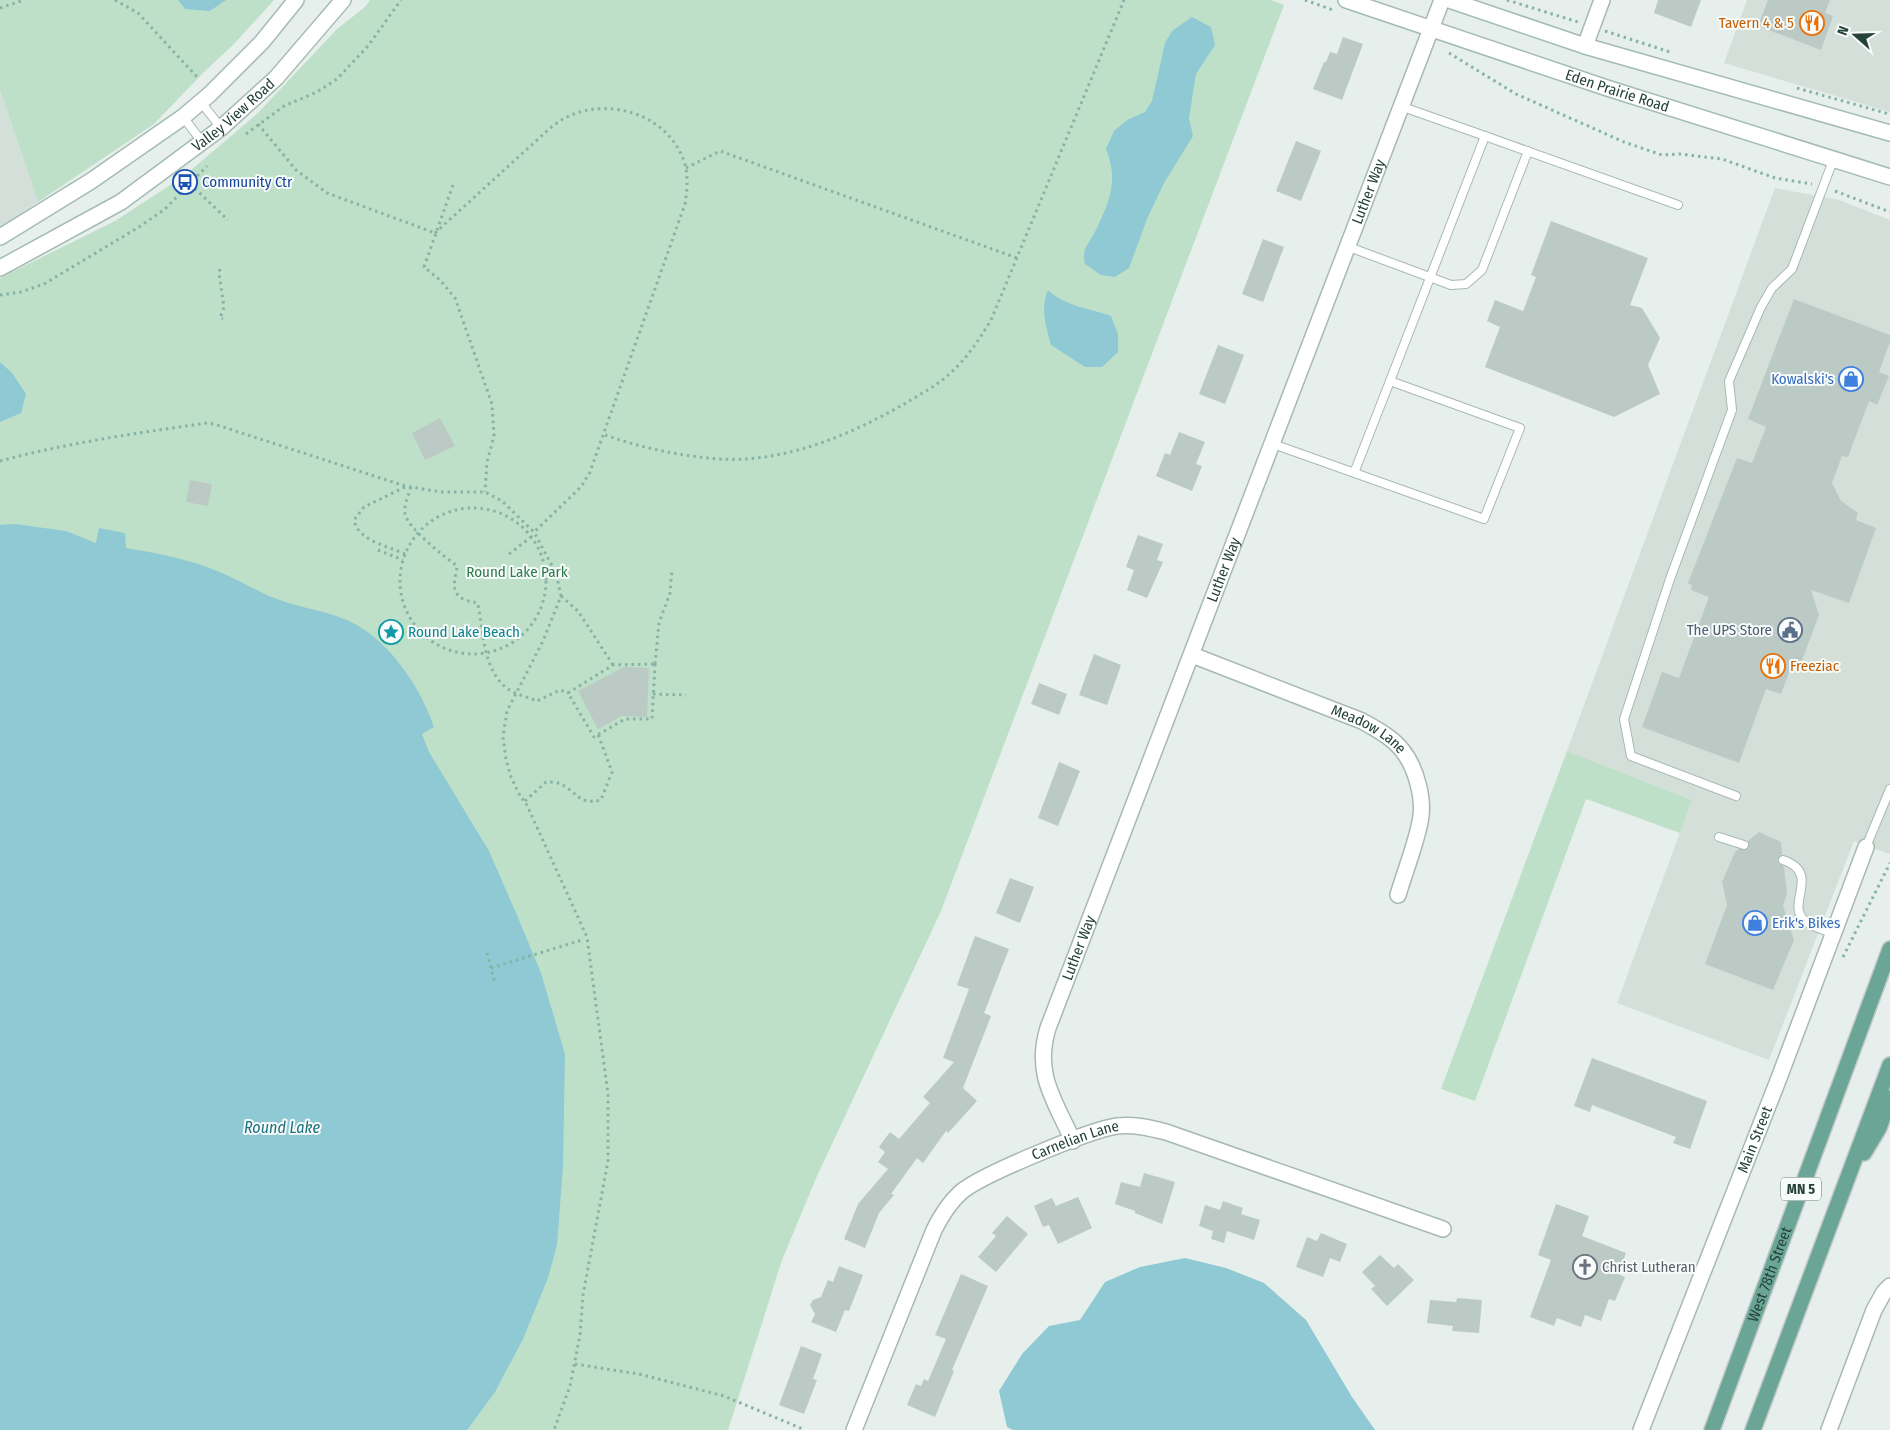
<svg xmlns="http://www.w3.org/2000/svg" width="1890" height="1430" viewBox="0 0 1890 1430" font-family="'Fira Sans Condensed',sans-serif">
<rect width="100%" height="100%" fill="#e6efeb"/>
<g fill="#d4dfda">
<polygon points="1747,0 1890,0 1890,112 1724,63"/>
<polygon points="0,90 38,202 0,228"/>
<polygon points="1775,188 1839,200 1890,220 1890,852 1889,854 1854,841 1769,1060 1617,1003 1692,800 1567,751"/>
</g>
<g fill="#bfe0c8">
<polygon points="0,0 274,0 233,45 204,72 154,124 38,202 0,90"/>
<polygon points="370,0 1271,0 1284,5 941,911 817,1176 782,1260 728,1430 0,1430 0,278 115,221 184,176 257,114 337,29 365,7"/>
<polygon points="1567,751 1692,800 1680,833 1586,799 1475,1101 1441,1089"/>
</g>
<g fill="#8ec9d4">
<polygon points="178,0 226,0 210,11 185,9"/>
<path d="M 1192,17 L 1211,27 L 1215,45 L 1196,74 L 1189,118 L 1193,136 L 1164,183 L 1147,219 L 1129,268 L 1115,277 L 1101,275 L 1085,264 C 1081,250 1088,245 1095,232 C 1109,203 1119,181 1106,149 L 1114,131 L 1127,120 L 1145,112 L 1152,101 L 1165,43 L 1172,31 Z"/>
<path d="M 1048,290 C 1066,307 1089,308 1111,316 L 1118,334 L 1118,352 L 1102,367 L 1085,367 L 1051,345 C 1046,326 1040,309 1048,290 Z"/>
<polygon points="0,362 12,373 26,394 21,413 0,422"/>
<path d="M 15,524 L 66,531 L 96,543 L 99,528 L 125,533 L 126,548 C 158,553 192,560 222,573 C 241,581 258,592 277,599 C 303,609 332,611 357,625 C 393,646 421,689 434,727 L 422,734 L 429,752 L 489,851 L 516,913 L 541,973 L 565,1054 L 563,1166 L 557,1245 L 548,1278 L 523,1339 L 495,1392 L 467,1430 L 0,1430 L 0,525 Z"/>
<polygon points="1185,1258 1226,1268 1264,1283 1306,1320 1352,1397 1375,1430 1013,1430 1007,1427 999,1391 1022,1354 1049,1326 1080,1320 1105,1282 1140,1267"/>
</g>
<g fill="#bbcac4">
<polygon points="1658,0 1701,0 1691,27 1654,13"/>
<polygon points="1768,0 1830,0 1825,13 1833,16 1821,50 1758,26"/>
<polygon points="1343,37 1363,44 1342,100 1313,89 1324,62 1326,62 1330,52 1337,54"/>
<polygon points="1296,141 1321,151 1301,201 1276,191"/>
<polygon points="1551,221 1648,258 1630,305 1642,308 1660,338 1648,365 1660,394 1614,417 1485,367 1500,327 1487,321 1495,300 1523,311 1536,277 1531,275"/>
<polygon points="1263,239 1284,247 1263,302 1242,294"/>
<polygon points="1794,299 1890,335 1890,342 1879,372 1889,376 1877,405 1869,401 1848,457 1842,456 1832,483 1841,501 1858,513 1856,520 1876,528 1849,603 1811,590 1819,615 1801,663 1791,667 1781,694 1766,689 1739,763 1642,727 1662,672 1679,678 1709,597 1691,590 1692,585 1688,583 1737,458 1752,463 1766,427 1748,419"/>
<polygon points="1218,345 1244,355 1225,404 1199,394"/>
<polygon points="440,418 455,446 425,460 412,433"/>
<polygon points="1179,432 1205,442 1196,464 1202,466 1192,491 1156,476 1165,453 1170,455"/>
<polygon points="190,480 212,484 208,506 186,502"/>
<polygon points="1138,535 1163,544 1157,560 1163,562 1147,598 1127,590 1134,570 1126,567"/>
<polygon points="1094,654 1121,665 1107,705 1079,695"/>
<polygon points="624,667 649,668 647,717 622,716 598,729 578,691"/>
<polygon points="1039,683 1067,694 1059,715 1031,704"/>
<polygon points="1059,762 1080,771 1058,826 1038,818"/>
<polygon points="1759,832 1781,842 1782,854 1777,860 1784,867 1787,893 1783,906 1794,940 1773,990 1705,964 1727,905 1722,882 1735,852 1739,849 1747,849 1748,841"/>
<polygon points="1010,878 1034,887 1020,923 996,913"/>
<polygon points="975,936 1009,949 984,1013 991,1016 963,1088 977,1101 948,1133 946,1131 923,1163 917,1158 891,1194 894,1195 879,1213 865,1248 844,1239 858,1204 888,1169 878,1162 885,1152 879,1147 890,1132 899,1139 930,1103 923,1097 954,1062 943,1058 969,989 957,985"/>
<polygon points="1592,1058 1707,1101 1690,1149 1673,1143 1676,1137 1592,1105 1590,1112 1574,1106"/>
<polygon points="1144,1173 1175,1182 1162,1224 1135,1213 1135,1211 1115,1204 1121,1182 1140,1187"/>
<polygon points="1078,1197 1092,1228 1058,1244 1049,1225 1043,1227 1034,1206 1052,1198 1056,1206"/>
<polygon points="1223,1201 1243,1208 1241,1214 1260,1220 1254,1240 1227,1231 1224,1243 1211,1239 1213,1231 1199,1226 1205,1205 1220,1210"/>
<polygon points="1556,1204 1589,1216 1582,1236 1626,1253 1618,1274 1625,1277 1615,1301 1609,1299 1601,1321 1585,1315 1581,1327 1557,1318 1554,1326 1530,1317 1551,1260 1538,1255"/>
<polygon points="1007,1216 1028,1234 996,1272 978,1257 996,1236 992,1233"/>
<polygon points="1321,1233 1347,1244 1340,1262 1330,1258 1323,1277 1296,1267 1307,1237 1317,1241"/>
<polygon points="1380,1255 1394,1268 1398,1264 1414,1280 1387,1306 1371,1289 1375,1286 1362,1272"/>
<polygon points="839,1266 863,1275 849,1311 845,1310 836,1332 811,1322 815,1314 810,1305 813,1300 821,1297 828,1280 833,1282"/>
<polygon points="961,1274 988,1286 952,1370 954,1371 935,1417 907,1405 916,1384 921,1386 924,1379 928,1381 946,1339 935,1335"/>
<polygon points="1457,1298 1482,1300 1479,1333 1452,1331 1453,1326 1427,1323 1430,1300 1456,1302"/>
<polygon points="801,1346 822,1354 813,1379 817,1380 804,1414 779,1405"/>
</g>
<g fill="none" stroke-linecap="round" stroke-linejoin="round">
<defs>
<g id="lane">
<polyline points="201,102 221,128"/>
<polyline points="1403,107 1485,136"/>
<polyline points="183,117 203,143"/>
<polyline points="1349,247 1451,285 1466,284 1482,270 1528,151"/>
<polyline points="1390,381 1485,136 1678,205"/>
<polyline points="1273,444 1484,519 1520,428 1390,381 1354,473"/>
<polyline points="1736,796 1631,756 1624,719 1670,579 1732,410 1729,381 1761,307 1772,288 1792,269 1834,158"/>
<polyline points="1719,837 1744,845"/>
<polyline points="1866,847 1890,789"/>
<path d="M 1783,860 C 1824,874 1781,907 1808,923 C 1815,928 1825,930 1833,934"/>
</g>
<g id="street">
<polyline points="1585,46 1602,0"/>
<path id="s1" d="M 1192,655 L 1362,721 C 1376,729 1392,737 1402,750 C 1416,767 1425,800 1420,822 C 1415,847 1405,871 1398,895"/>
<path id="s2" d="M 1073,1141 C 1054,1099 1034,1074 1048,1028 L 1442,0"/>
<path id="s3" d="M 854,1430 L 934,1230 C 941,1216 948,1204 960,1193 C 980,1175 1090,1130 1117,1126 C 1134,1124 1150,1128 1166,1132 L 1443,1229"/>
<path id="s4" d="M 1641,1430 L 1779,1078 L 1866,847"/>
<polyline points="1829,1430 1874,1310 1884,1292 1890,1286"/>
</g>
<g id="secondary">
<path id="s5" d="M 1346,0 L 1607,88 L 1890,177"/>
<polyline points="1449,0 1585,46 1890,133"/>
<polyline points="0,237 91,181 183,117 210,94 262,42 296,0"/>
<path id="s6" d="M 0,268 L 121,202 L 221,128 L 276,78 L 343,0"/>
</g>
<g id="primary">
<polyline points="1864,1153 1879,1128 1890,1098"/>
<path id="s7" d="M 1712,1430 L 1890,949"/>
<polyline points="1753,1430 1890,1065"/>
</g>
</defs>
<use href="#lane" stroke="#a8b8b2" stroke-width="10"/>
<use href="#street" stroke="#a8b8b2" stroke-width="18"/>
<use href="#secondary" stroke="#a4bbb3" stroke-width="18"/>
<use href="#primary" stroke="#c2cac8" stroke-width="18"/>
<g stroke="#86b3a5" stroke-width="3" stroke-dasharray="2.5 4" stroke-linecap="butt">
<polyline points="115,0 138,13 198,78"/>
<polyline points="1305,0 1333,10"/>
<polyline points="1507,0 1578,22"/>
<polyline points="0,8 24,0"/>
<polyline points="1605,31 1673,53"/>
<polyline points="1449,53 1516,94 1624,142 1662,155 1680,154 1722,159 1775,178 1812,184"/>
<polyline points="1797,88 1889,114"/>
<polyline points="258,124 296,170 327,193 435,233"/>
<polyline points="246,134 284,106 317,92 337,79 368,46 401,0"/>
<polyline points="686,168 720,151 1017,258"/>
<polyline points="190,184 228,220"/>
<polyline points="453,185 424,267 440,280 455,298 492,404 494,436 487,462 485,492"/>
<polyline points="1835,191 1890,212"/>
<path d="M 435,233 L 548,130 C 554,125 560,120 567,117 C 606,98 660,112 680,152 C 689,168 688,186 685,204 L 590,472 L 581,487 L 534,532"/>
<polyline points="220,269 219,274 224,307 220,318 223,319"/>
<polyline points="0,295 21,292 44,284 139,227 165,209 207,166"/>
<path d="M 605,435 C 642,448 680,456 719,459 C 785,463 850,435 906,403 C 920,394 935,387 947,376 C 965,361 979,340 991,320 L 1124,0"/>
<path d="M 0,461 C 67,443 137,433 207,423 L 214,424 L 405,486 L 441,492 L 485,492 L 502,501 L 534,532 L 556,573 L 561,596 L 543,641 L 507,711 L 503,737 L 506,759 L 511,777 L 521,798 L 525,801 L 587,937 L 608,1094 L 608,1161 L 583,1295 L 580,1335 L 570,1386 L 554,1430"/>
<path d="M 405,487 L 364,507 L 354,520 C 358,541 388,546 405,554"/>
<path d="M 411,487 C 408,496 404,505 405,514 C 409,530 444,556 457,566 C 456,578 449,591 463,599 C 468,602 474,601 478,604 C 483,631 483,671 508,689 C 517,695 528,697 537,701 L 560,690 L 568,693"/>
<circle cx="473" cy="581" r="73"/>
<polyline points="378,550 403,560"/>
<polyline points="509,554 531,537"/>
<polyline points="561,596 578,611 613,665"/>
<polygon points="655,664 652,719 625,719 594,737 568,693 613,665"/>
<polyline points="655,664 659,623 670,593 672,570"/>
<polyline points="653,694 686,695"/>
<path d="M 525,801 L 546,782 C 550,782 555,782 558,783 C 577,790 577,806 601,800 L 612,772 L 598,734"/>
<polyline points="487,953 495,983"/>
<polyline points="1843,957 1890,863"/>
<polyline points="491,968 582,940"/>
<polyline points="575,1364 639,1374 724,1396 805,1430"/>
</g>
<use href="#lane" stroke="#fff" stroke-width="8"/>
<use href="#street" stroke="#fff" stroke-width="15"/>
<use href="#secondary" stroke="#fff" stroke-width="15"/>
<use href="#primary" stroke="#6aa596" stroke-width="15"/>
</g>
<defs>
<symbol id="restaurant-ring" viewBox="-11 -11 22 22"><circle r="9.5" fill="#f7fbf9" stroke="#e8710a" stroke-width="1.5"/><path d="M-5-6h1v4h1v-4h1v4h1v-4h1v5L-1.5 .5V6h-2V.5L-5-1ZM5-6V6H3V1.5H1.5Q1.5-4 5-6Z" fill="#e8710a"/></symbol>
<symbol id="bus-ring" viewBox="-11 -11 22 22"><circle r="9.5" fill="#f7fbf9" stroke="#1a4fb4" stroke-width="1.5"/><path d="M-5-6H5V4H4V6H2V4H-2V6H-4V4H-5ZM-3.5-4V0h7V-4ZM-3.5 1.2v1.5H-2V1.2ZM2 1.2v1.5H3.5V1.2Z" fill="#1a4fb4"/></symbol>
<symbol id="shop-ring" viewBox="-11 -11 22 22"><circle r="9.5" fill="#f7fbf9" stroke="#3f7fe0" stroke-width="1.5"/><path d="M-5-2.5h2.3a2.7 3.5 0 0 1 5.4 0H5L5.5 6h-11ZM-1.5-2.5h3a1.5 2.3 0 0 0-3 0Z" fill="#3f7fe0"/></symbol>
<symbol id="civic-ring" viewBox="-11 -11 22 22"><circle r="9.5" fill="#f7fbf9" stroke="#5c6f8a" stroke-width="1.5"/><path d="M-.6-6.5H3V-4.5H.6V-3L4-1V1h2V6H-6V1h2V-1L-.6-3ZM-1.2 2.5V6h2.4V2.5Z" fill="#5c6f8a"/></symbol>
<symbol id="sight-ring" viewBox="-11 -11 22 22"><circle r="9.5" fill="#f7fbf9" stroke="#0f9aa8" stroke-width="1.5"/><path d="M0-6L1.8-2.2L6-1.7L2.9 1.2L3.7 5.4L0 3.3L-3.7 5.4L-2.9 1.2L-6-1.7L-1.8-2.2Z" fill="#0f9aa8"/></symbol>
<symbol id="church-ring" viewBox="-11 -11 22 22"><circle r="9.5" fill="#f7fbf9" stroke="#6b7280" stroke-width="1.5"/><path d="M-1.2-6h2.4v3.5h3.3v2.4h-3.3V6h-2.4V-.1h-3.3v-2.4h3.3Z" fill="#6b7280"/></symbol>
</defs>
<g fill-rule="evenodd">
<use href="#restaurant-ring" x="1798" y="9" width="28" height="28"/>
<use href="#bus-ring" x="171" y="168" width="28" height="28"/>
<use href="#shop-ring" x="1837" y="365" width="28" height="28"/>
<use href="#civic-ring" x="1776" y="616" width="28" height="28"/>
<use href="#sight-ring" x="377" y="618" width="28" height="28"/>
<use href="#restaurant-ring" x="1759" y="652" width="28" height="28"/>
<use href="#shop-ring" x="1741" y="909" width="28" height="28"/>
<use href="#church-ring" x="1571" y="1253" width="28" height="28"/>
</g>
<g text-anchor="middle" stroke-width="4" stroke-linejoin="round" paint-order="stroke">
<rect fill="#f7fbf9" stroke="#637a73" stroke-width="1" x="1781" y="1177.5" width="40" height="23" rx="4"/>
<g font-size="14" font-weight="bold" fill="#24423a">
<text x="1801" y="1194">MN 5</text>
</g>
<g font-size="15" fill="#c56008" stroke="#f7fbf9" text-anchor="end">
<text x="1794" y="28">Tavern 4 &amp; 5</text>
<text x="1790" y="671" text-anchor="start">Freeziac</text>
</g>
<g font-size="15" fill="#24423a" stroke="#f7fbf9">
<text dy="5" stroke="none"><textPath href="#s5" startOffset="286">Eden Prairie Road</textPath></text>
<text dy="5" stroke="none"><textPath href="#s6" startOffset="280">Valley View Road</textPath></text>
<text dy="5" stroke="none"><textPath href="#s2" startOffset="1015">Luther Way</textPath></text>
<text dy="5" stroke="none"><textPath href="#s2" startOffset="610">Luther Way</textPath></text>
<text dy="5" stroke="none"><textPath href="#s1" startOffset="192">Meadow Lane</textPath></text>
<text dy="5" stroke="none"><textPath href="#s2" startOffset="205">Luther Way</textPath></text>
<text dy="5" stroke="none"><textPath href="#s4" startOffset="312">Main Street</textPath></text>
<text dy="5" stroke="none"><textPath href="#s3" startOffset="388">Carnelian Lane</textPath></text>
<text dy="5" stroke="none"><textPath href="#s7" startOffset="166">West 78th Street</textPath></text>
</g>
<g font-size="15" fill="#164399" stroke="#f7fbf9" text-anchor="start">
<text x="202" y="187">Community Ctr</text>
</g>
<g font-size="15" fill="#366cbe" stroke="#f7fbf9" text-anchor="end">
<text x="1834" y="384">Kowalski's</text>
<text x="1772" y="928" text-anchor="start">Erik's Bikes</text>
</g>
<g font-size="15" fill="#2d7a4b" stroke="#f7fbf9">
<text x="517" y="577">Round Lake Park</text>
</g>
<g font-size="15" fill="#4e5e75" stroke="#f7fbf9" text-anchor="end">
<text x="1772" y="635">The UPS Store</text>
</g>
<g font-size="15" fill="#0d838f" stroke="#f7fbf9" text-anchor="start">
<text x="408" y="637">Round Lake Beach</text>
</g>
<g font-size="15" fill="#5b616d" stroke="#f7fbf9" text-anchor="start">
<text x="1602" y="1272">Christ Lutheran</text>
</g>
<g font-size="16" font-style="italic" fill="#1c6f80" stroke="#f7fbf9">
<text x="282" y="1133">Round Lake</text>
</g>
</g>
<g transform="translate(1855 35) rotate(290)" stroke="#f7fbf9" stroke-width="4" paint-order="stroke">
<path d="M0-4L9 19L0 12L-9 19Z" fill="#24423a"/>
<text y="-8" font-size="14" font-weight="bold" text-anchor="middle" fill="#24423a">N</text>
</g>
</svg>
